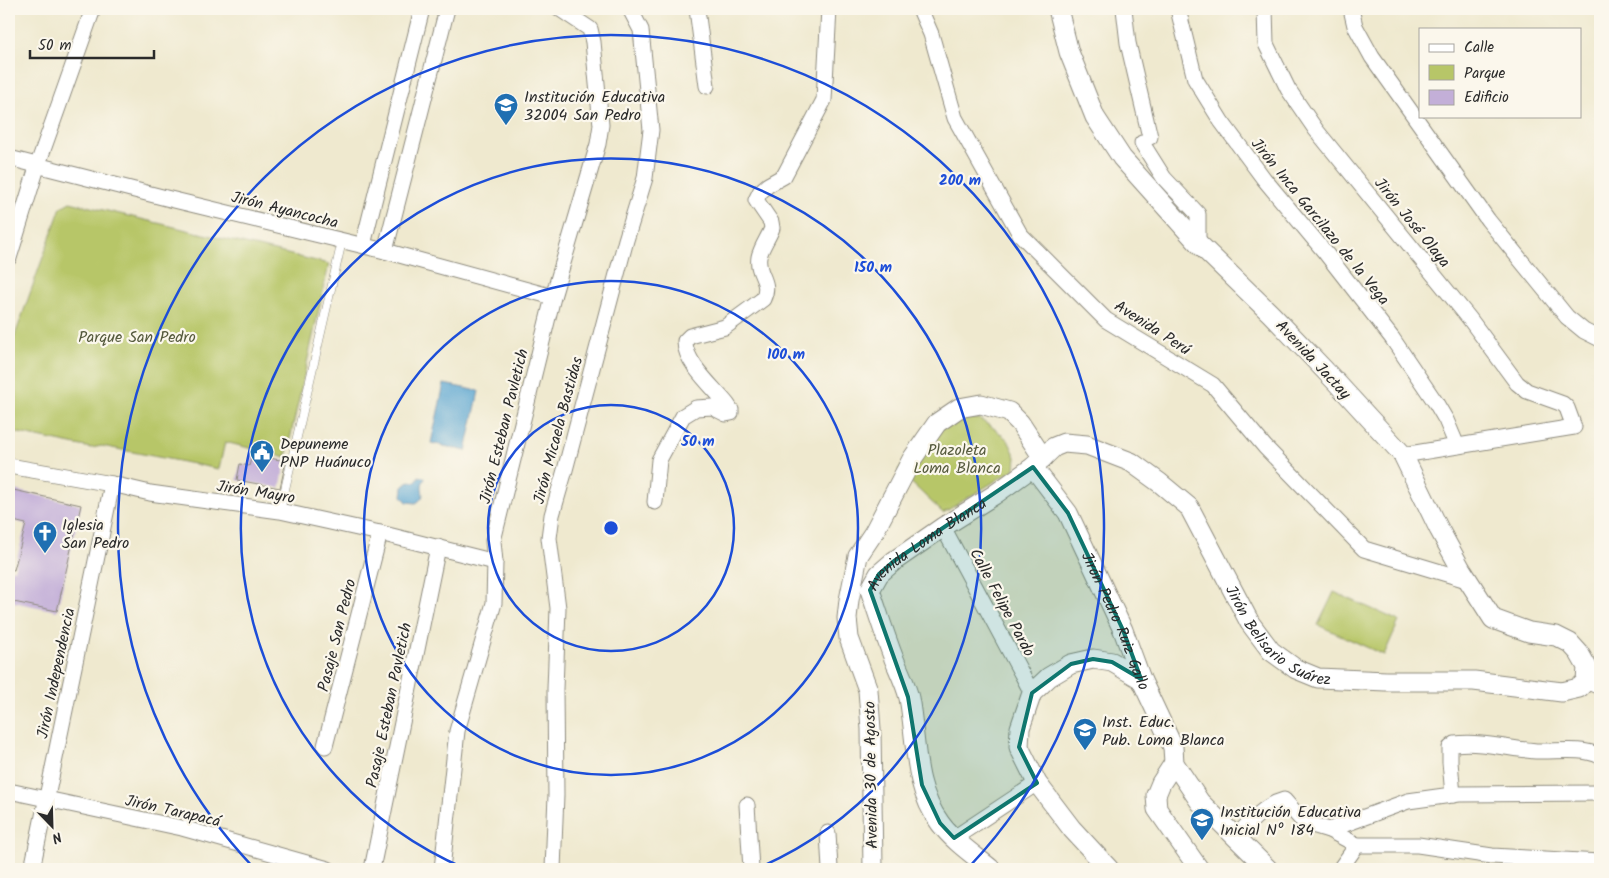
<svg xmlns="http://www.w3.org/2000/svg" width="1609" height="878" viewBox="0 0 1609 878" font-family="Kalam,sans-serif">
<rect width="100%" height="100%" fill="#fbf7ec"/>
<filter id="ink" filterUnits="userSpaceOnUse"><feTurbulence type="fractalNoise" baseFrequency=".02" numOctaves="2"/><feDisplacementMap in="SourceGraphic" scale="10" xChannelSelector="R" yChannelSelector="G"/><feConvolveMatrix kernelMatrix="1 2 1 2 8 2 1 2 1" color-interpolation-filters="sRGB"/></filter>
<filter id="wash" filterUnits="userSpaceOnUse"><feTurbulence type="fractalNoise" baseFrequency=".0096" numOctaves="4" result="noise"/><feDisplacementMap in="SourceGraphic" scale="20" xChannelSelector="R" yChannelSelector="G"/><feGaussianBlur stdDeviation="1.12" result="paint"/><feColorMatrix in="noise" values="0 0 0 0 0 0 0 0 0 0 0 0 0 0 0 0 0 1.4 0 .05"/><feComposite in="paint" operator="in"/></filter>
<g filter="url(#wash)">
<rect width="100%" height="100%" fill="#efe9cf"/>
<g fill="#b7c668" stroke="#71784a">
<polygon points="70,202 329,264 286,457 225,442 219,469 102,446 91,448 9,431 9,352 61,207"/>
<polygon points="964,418 979,419 995,429 1008,440 1016,457 1015,469 943,513 898,470 951,420"/>
<polygon points="1334,592 1399,621 1384,655 1318,625"/>
</g>
<g fill="#58a4d0" stroke="#42687e">
<polygon points="444,384 479,391 466,451 431,443"/>
<path d="M 419,476 L 425,478 C 424,481 422,483 422,486 C 422,494 426,497 416,503 L 407,502 L 402,496 L 403,487 L 410,481 L 416,482 Z"/>
</g>
<g id="blocks">
<g fill="#c3afd8">
<polygon points="252,455 286,461 280,488 237,480 240,464 249,466"/>
<polygon points="9,489 81,505 57,611 9,601 9,569 14,570 26,524 9,520"/>
</g>
</g>
</g>
<g filter="url(#ink)">
<use href="#blocks" fill-opacity="0" stroke="#8d8a7d" stroke-width="1"/>
<g fill="none" stroke-linecap="round" stroke-linejoin="round">
<defs>
<polyline id="service" points="280,511 342,241"/>
<g id="minor">
<polyline points="697,9 707,86"/>
<polyline points="920,9 931,34 955,118 1020,234 1106,320 1213,385 1265,447 1364,549 1467,580"/>
<polyline points="1124,9 1128,43 1150,137"/>
<polyline points="1178,9 1195,79 1221,121 1264,179 1324,251 1392,338 1436,403 1446,420 1457,446"/>
<polyline points="1265,9 1266,44 1288,89 1316,130 1469,318 1517,383 1527,391 1563,404 1567,408 1574,427 1403,455"/>
<polyline points="1351,9 1355,26 1372,57 1488,220 1567,317 1584,331 1600,339"/>
<polyline points="1142,143 1164,178 1198,214 1198,243"/>
<polyline points="9,158 166,198 385,251 553,297"/>
<polyline points="363,245 422,9"/>
<polyline points="385,251 447,9"/>
<polyline points="9,258 38,164 93,9"/>
<polyline points="9,466 112,484 150,493 280,511 380,533 495,562"/>
<path d="M 655,502 L 659,460 L 683,416 L 696,408 L 712,407 L 726,414 L 731,413 L 731,410 L 727,404 C 714,388 684,362 685,341 L 690,336 L 725,327 L 763,299 C 772,281 756,275 759,257 C 761,247 769,237 772,228 L 771,222 L 756,200 L 760,192 L 768,185 L 784,176 L 824,100 L 829,9"/>
<polyline points="943,527 1032,693"/>
<polyline points="1586,681 1600,687"/>
<polyline points="325,746 380,533"/>
<polyline points="9,791 182,828 328,869"/>
<path d="M 1453,795 L 1450,762 L 1450,748 L 1455,744 C 1482,741 1509,749 1536,751 C 1557,752 1580,747 1600,756"/>
<polyline points="747,805 751,869"/>
<polyline points="1329,830 1408,801 1459,794 1600,793"/>
<polyline points="828,833 830,869"/>
<path d="M 1235,837 C 1250,823 1264,805 1284,800 L 1300,818 L 1306,823 L 1329,830 L 1357,845 L 1418,845 L 1492,856 L 1600,862"/>
<polyline points="954,838 1037,783"/>
<polyline points="32,869 112,484"/>
<polyline points="372,869 438,547"/>
<polyline points="442,869 457,731 494,603 495,562 493,541 553,297 598,144 601,125 593,42 590,29 560,9"/>
<polyline points="553,869 556,795 555,689 558,608 549,538 552,515 565,470 626,240 645,178 651,130 641,30 630,9"/>
<polyline points="1340,869 1357,845"/>
</g>
<g id="tertiary">
<path id="s1" d="M 1033,467 L 1068,513 L 1123,630 L 1141,679 L 1173,747 L 1174,763 L 1200,802 L 1268,869"/>
<polyline points="1174,763 1161,783 1156,795 1157,809 1199,869"/>
<polyline points="873,869 871,729 868,690 849,638 847,618 849,600 858,556 874,532 912,459 937,423 959,408 981,404 1009,412 1020,423 1043,458"/>
<path id="s2" d="M 991,869 C 974,855 953,841 940,823 C 913,787 917,740 909,698 C 906,685 899,671 894,659 C 885,636 878,613 870,590 L 879,574 L 894,561 L 943,527 L 994,495 L 1033,467 L 1054,447 L 1064,443 L 1087,445 L 1131,462 L 1160,483 L 1189,507 L 1250,623 L 1271,651 L 1296,669 L 1318,678 L 1386,681 L 1474,681 L 1562,692 L 1579,688 L 1586,681 L 1587,667 L 1579,653 L 1570,643 L 1556,636 L 1529,632 L 1493,619 L 1461,569 L 1439,529 L 1403,455 L 1336,382 L 1271,314 L 1198,243 L 1122,158 L 1095,117 L 1069,52 L 1058,9"/>
<polyline points="1109,869 1072,829 1037,783 1019,747 1020,728 1032,693 1049,677 1071,664 1093,659 1112,662 1141,679"/>
</g>
</defs>
<use href="#service" stroke="#8d8a7d" stroke-width="9"/>
<use href="#minor" stroke="#8d8a7d" stroke-width="17"/>
<use href="#tertiary" stroke="#8d8a7d" stroke-width="21"/>
<use href="#service" stroke="#fff" stroke-width="8"/>
<use href="#minor" stroke="#fff" stroke-width="15"/>
<use href="#tertiary" stroke="#fff" stroke-width="19"/>
</g>
</g>
<path fill="#0f766e" fill-opacity="0.2" stroke="#0f766e" stroke-width="4" stroke-linejoin="round" d="M 1033,467 L 1068,513 L 1123,630 L 1141,679 L 1112,662 L 1093,659 L 1071,664 L 1032,693 L 1019,747 L 1037,783 L 954,838 L 940,823 L 922,785 L 908,697 L 870,590 L 879,574 L 894,561 Z"/>
<g fill="none" stroke="#1d4ed8" stroke-width="2.5">
<circle cx="611" cy="528" r="123"/>
<circle cx="611" cy="528" r="247"/>
<path d="M466 869A370 370 0 1 1 756 869"/>
<path d="M253 867A493 493 0 1 1 969 867"/>
</g>
<defs>
<symbol id="school-pin" viewBox="-11 -11 22 30"><path d="M0 17L-7.5 6A9.5 9.5 0 1 1 7.5 6Z" fill="#1f6fb2" stroke="#fbf7ec"/><path d="M0-5L7-2L0 1L-7-2ZM-4 1L0 2.5L4 1V4Q0 6-4 4Z" fill="#fff"/></symbol>
<symbol id="civic-pin" viewBox="-11 -11 22 30"><path d="M0 17L-7.5 6A9.5 9.5 0 1 1 7.5 6Z" fill="#1f6fb2" stroke="#fbf7ec"/><path d="M-.6-6.5H3V-4.5H.6V-3L4-1V1h2V6H-6V1h2V-1L-.6-3ZM-1.2 2.5V6h2.4V2.5Z" fill="#fff"/></symbol>
<symbol id="church-pin" viewBox="-11 -11 22 30"><path d="M0 17L-7.5 6A9.5 9.5 0 1 1 7.5 6Z" fill="#1f6fb2" stroke="#fbf7ec"/><path d="M-1.2-6h2.4v3.5h3.3v2.4h-3.3V6h-2.4V-.1h-3.3v-2.4h3.3Z" fill="#fff"/></symbol>
</defs>
<g fill-rule="evenodd">
<use href="#school-pin" x="492" y="91" width="28" height="38"/>
<use href="#civic-pin" x="248" y="438" width="28" height="38"/>
<use href="#church-pin" x="31" y="519" width="28" height="38"/>
<use href="#school-pin" x="1071" y="716" width="28" height="38"/>
<use href="#school-pin" x="1188" y="806" width="28" height="38"/>
</g>
<g text-anchor="middle" stroke-width="4.5" stroke-linejoin="round" paint-order="stroke">
<g font-size="16" fill="#2b2b2b" stroke="#fbf7ec" text-anchor="start">
<text x="524" y="102">Institución Educativa<tspan x="524" dy="18">32004 San Pedro</tspan></text>
<text x="280" y="449">Depuneme<tspan x="280" dy="18">PNP Huánuco</tspan></text>
<text x="62" y="530">Iglesia<tspan x="62" dy="18">San Pedro</tspan></text>
<text x="1102" y="727">Inst. Educ.<tspan x="1102" dy="18">Pub. Loma Blanca</tspan></text>
<text x="1220" y="817">Institución Educativa<tspan x="1220" dy="18">Inicial Nº 184</tspan></text>
</g>
<g font-size="16" fill="#2b2b2b" stroke="#fbf7ec">
<text transform="translate(285 209) rotate(14)" y="6">Jirón Ayancocha</text>
<text transform="translate(1321 221) rotate(51)" y="6">Jirón Inca Garcilazo de la Vega</text>
<text transform="translate(1413 222) rotate(51)" y="6">Jirón José Olaya</text>
<text transform="translate(1153 327) rotate(33)" y="6">Avenida Perú</text>
<text transform="translate(1314 359) rotate(47)" y="6">Avenida Jactay</text>
<text transform="translate(503 426) rotate(-76)" y="6">Jirón Esteban Pavletich</text>
<text transform="translate(557 430) rotate(-75)" y="6">Jirón Micaela Bastidas</text>
<text transform="translate(256 491) rotate(9)" y="6">Jirón Mayro</text>
<text dy="6" stroke="none"><textPath href="#s2" startOffset="388">Avenida Loma Blanca</textPath></text>
<text transform="translate(1003 602) rotate(62)" y="6">Calle Felipe Pardo</text>
<text dy="6" stroke="none"><textPath href="#s1" startOffset="176">Jirón Pedro Ruiz Gallo</textPath></text>
<text dy="6" stroke="none"><textPath href="#s2" startOffset="865">Jirón Belisario Suárez</textPath></text>
<text transform="translate(336 635) rotate(-76)" y="6">Pasaje San Pedro</text>
<text transform="translate(55 673) rotate(-78)" y="6">Jirón Independencia</text>
<text transform="translate(388 705) rotate(-78)" y="6">Pasaje Esteban Pavletich</text>
<text transform="translate(870 775) rotate(-91)" y="6">Avenida 30 de Agosto</text>
<text transform="translate(173 810) rotate(13)" y="6">Jirón Tarapacá</text>
</g>
<g font-size="16" fill="#555a3d" stroke="#fbf7ec">
<text x="137" y="342">Parque San Pedro</text>
<text x="957" y="455">Plazoleta<tspan x="957" dy="18">Loma Blanca</tspan></text>
</g>
</g>
<circle cx="611" cy="528" r="8" fill="#1d4ed8" stroke="#fbf7ec" stroke-width="2.5"/>
<g font-size="15" text-anchor="middle" font-weight="bold" fill="#1d4ed8" stroke="#fbf7ec" stroke-width="4.5" stroke-linejoin="round" paint-order="stroke">
<text x="960" y="185">200 m</text>
<text x="873" y="272">150 m</text>
<text x="786" y="359">100 m</text>
<text x="698" y="446">50 m</text>
</g>
<rect width="1609" height="878" fill="none" stroke="#fbf7ec" stroke-width="30"/>
<rect x="1419" y="28" width="162" height="90" fill="#fbf7ec" stroke="#a8a59f"/>
<rect x="1429" y="44" width="25" height="8" fill="#ffffff" stroke="#a8a59f"/>
<text x="1464" y="52" font-size="15" fill="#2b2b2b">Calle</text>
<rect x="1429" y="65" width="25" height="15" fill="#b7c668" stroke="#a8a59f"/>
<text x="1464" y="78" font-size="15" fill="#2b2b2b">Parque</text>
<rect x="1429" y="90" width="25" height="15" fill="#c3afd8" stroke="#a8a59f"/>
<text x="1464" y="102" font-size="15" fill="#2b2b2b">Edificio</text>
<g transform="translate(52 826) rotate(157)" stroke="#fbf7ec" stroke-width="4" paint-order="stroke">
<path d="M0-4L9 19L0 12L-9 19Z" fill="#2b2b2b"/>
<text y="-8" font-size="14" font-weight="bold" text-anchor="middle" fill="#2b2b2b">N</text>
</g>
<path d="M30 50v8h124v-8" fill="none" stroke="#2b2b2b" stroke-width="2.5"/>
<text x="38" y="50" font-size="15" fill="#2b2b2b" stroke="#fbf7ec" stroke-width="4" paint-order="stroke">50 m</text>
</svg>
